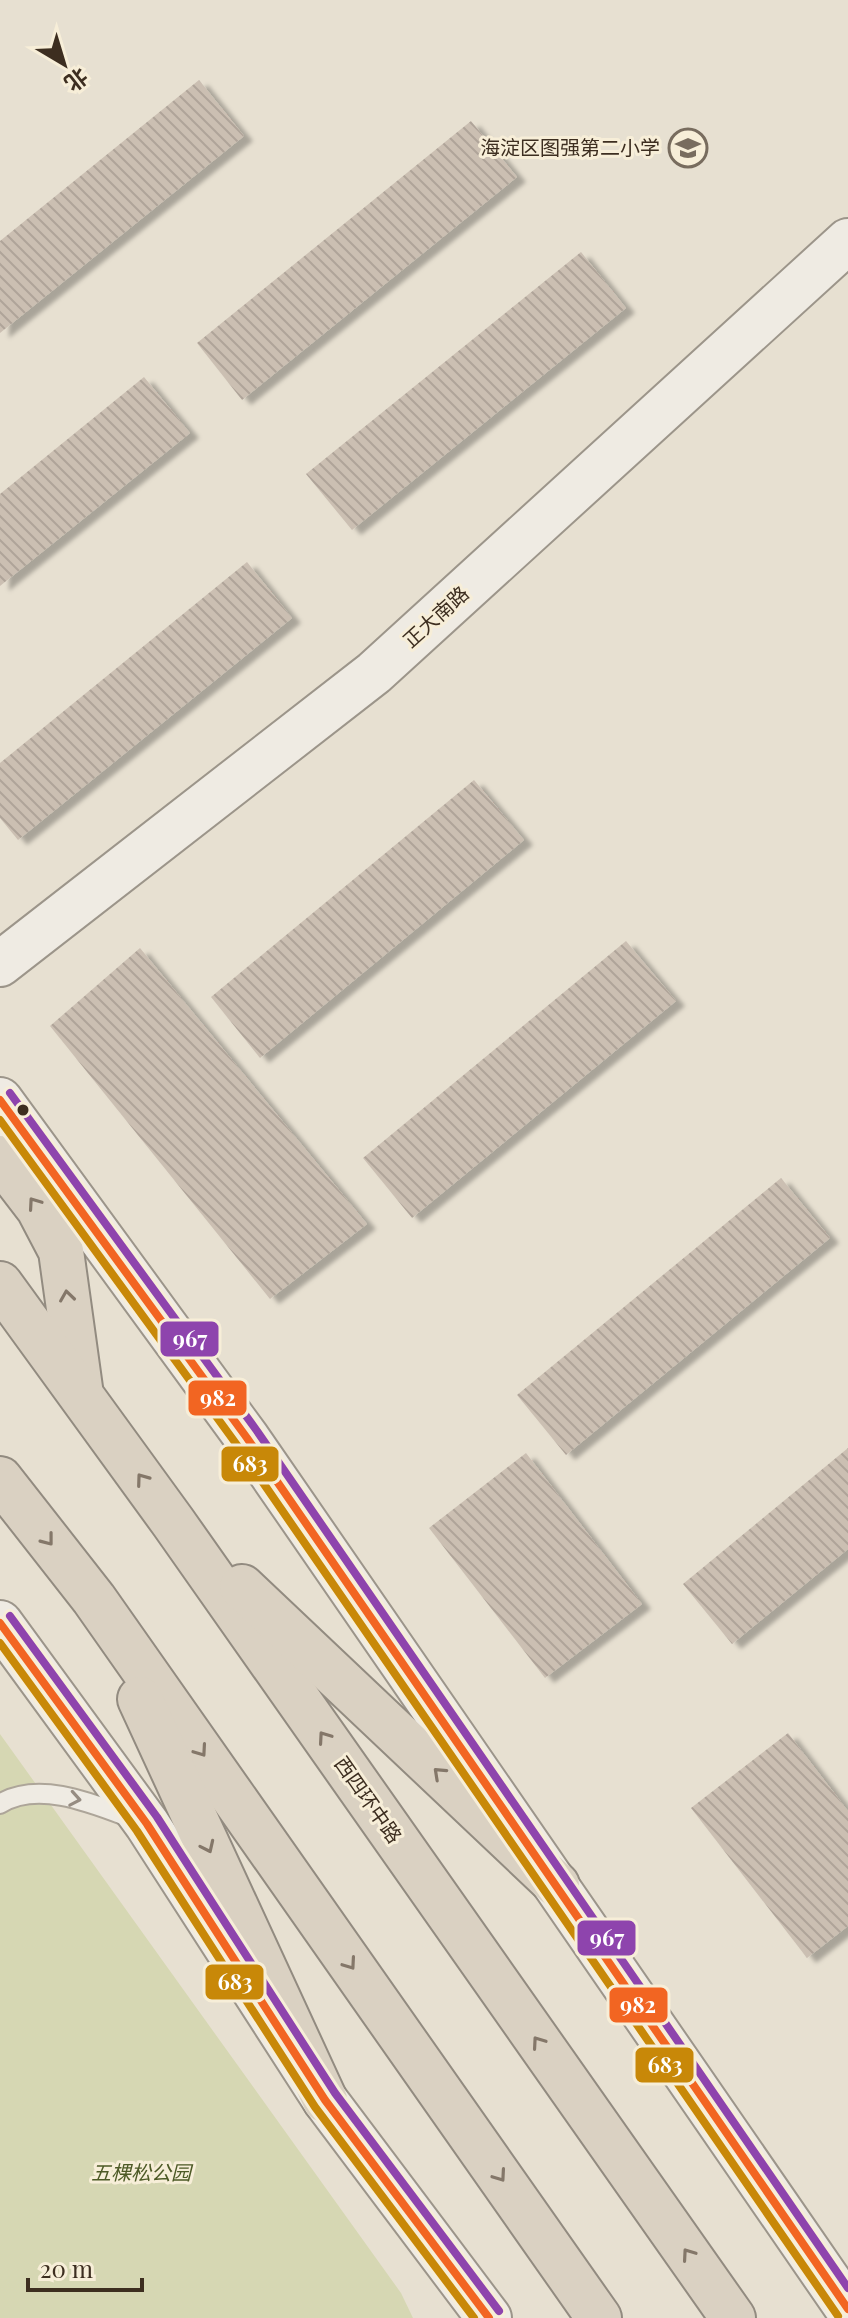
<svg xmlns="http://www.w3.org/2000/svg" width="848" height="2318" viewBox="0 0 848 2318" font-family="'Playfair Display','Noto Sans SC',serif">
<defs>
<pattern id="building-back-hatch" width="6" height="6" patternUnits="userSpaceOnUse" patternTransform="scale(2)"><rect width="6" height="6" fill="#cbbfb2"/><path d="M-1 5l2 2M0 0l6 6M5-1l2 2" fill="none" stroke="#afa499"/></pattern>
<filter id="shadow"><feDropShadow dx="9" dy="5" stdDeviation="2" flood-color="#0004"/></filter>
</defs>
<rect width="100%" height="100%" fill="#e7e0d1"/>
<polygon fill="#d6d7b3" points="0,1734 401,2293 413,2318 0,2318"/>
<g fill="url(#building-back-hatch)" filter="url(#shadow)">
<polygon points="199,80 244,136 0,333 0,241"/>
<polygon points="471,121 517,177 242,400 197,343"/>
<polygon points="581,252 626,308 352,530 306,474"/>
<polygon points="144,377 190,433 0,586 0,494"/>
<polygon points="247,562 292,618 18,840 0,818 0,763"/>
<polygon points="474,780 524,840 260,1058 211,997"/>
<polygon points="626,941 676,1001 412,1218 363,1158"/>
<polygon points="140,948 367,1224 270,1299 50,1026"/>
<polygon points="781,1178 830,1238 566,1455 517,1395"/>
<polygon points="848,1448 848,1549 732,1644 683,1584"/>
<polygon points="526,1453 642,1604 545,1678 429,1528"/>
<polygon points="788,1733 848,1811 848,1926 807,1958 691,1808"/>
</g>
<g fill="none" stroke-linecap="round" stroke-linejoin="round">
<defs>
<path id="lane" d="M 0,1804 C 38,1780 94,1804 131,1818"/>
<g id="secondary">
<polyline points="0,964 374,673 848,241"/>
<polyline points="0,1100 247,1438 848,2309"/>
<polyline points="0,1623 147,1824 325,2100 489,2318"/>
</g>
<g id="highway">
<polyline points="0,1158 39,1209 61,1251 80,1388"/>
<polyline points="0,1284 173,1522 733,2318"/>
<polyline points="0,1479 94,1599 599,2318"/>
<polyline points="242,1587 557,1885"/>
<polyline points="140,1699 325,2100"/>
</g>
</defs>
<use href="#lane" stroke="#ada599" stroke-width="22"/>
<use href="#secondary" stroke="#9c958a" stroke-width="48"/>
<use href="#highway" stroke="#928b80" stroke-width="48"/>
<use href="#lane" stroke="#efebe3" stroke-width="18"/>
<use href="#secondary" stroke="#efebe3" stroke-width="44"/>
<use href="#highway" stroke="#dad1c2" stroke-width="44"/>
<defs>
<g id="bus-1">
<polyline points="0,1100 247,1438 848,2309"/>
<polyline points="0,1623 147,1824 325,2100 489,2318"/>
</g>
<g id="bus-2">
<polyline points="0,1120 237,1445 838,2316"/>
<polyline points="0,1643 137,1831 315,2107 474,2318"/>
</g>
<g id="bus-3">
<polyline points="10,1093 257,1431 848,2288"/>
<polyline points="10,1616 157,1817 335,2093 499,2311"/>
</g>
</defs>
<use href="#bus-1" stroke="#f7eed8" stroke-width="14"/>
<use href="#bus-2" stroke="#f7eed8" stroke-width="14"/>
<use href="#bus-3" stroke="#f7eed8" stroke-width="14"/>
<use href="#bus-1" stroke="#f26522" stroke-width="8"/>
<use href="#bus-2" stroke="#c88808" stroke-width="8"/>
<use href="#bus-3" stroke="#8e44ad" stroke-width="8"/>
</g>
<defs><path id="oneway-chevron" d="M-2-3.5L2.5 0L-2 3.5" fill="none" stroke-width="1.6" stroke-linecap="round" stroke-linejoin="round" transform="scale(2)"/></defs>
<g stroke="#847769">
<use href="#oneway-chevron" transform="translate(34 1203) rotate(-125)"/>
<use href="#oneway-chevron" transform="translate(67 1296) rotate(-98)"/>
<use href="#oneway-chevron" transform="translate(142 1479) rotate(-126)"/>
<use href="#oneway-chevron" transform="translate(48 1540) rotate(52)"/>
<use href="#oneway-chevron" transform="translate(324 1737) rotate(-125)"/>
<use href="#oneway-chevron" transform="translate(201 1751) rotate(55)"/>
<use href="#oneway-chevron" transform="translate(439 1773) rotate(-137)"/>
<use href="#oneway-chevron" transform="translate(208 1847) rotate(65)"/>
<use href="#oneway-chevron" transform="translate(350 1964) rotate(55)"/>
<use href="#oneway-chevron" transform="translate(538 2042) rotate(-125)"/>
<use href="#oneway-chevron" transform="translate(500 2176) rotate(55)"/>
<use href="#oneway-chevron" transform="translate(688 2254) rotate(-125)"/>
</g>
<use stroke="#968c82" href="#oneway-chevron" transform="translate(75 1799) rotate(10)"/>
<defs>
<symbol id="school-ring" viewBox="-11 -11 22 22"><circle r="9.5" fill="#f7eed8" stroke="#786c5e" stroke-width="1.5"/><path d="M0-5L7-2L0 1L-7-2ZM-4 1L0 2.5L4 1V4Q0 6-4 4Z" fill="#786c5e"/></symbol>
</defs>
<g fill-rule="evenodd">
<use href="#school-ring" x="666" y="126" width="44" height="44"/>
</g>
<circle fill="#3d2e20" stroke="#f7eed8" stroke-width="3" cx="23" cy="1110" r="7"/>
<g text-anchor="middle" stroke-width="6" stroke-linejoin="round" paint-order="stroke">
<g font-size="20" fill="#3d2e20" stroke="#f7eed8" text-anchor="end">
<text x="660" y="155">海淀区图强第二小学</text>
</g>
<g font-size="20" fill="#3d2e20" stroke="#f7eed8">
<text transform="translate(436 617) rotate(-42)" y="7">正大南路</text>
<text transform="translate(368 1800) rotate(55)" y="7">西四环中路</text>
</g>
<g font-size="20" font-style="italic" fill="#4d5a26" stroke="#f7eed8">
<text x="141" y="2180">五棵松公园</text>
</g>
</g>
<g stroke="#f7eed8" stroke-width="3">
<rect x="159" y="1320" width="61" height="38" rx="8" fill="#8e44ad"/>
<rect x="187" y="1379" width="61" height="38" rx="8" fill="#f26522"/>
<rect x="220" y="1445" width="60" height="38" rx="8" fill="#c88808"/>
<rect x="576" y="1919" width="61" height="38" rx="8" fill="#8e44ad"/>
<rect x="204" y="1963" width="61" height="38" rx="8" fill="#c88808"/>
<rect x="608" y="1986" width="61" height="38" rx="8" fill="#f26522"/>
<rect x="634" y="2046" width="61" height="38" rx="8" fill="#c88808"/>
</g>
<g font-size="22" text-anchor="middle" font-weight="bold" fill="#fff">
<text x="190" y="1347">967</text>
<text x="218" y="1406">982</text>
<text x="250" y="1472">683</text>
<text x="607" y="1946">967</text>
<text x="235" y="1990">683</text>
<text x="638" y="2013">982</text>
<text x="665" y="2073">683</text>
</g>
<g transform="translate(64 64) rotate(142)" stroke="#f7eed8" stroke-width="6" paint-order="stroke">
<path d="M0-6L14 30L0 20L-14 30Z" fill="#3d2e20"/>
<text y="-12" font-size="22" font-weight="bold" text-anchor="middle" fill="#3d2e20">北</text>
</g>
<path d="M28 2278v12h114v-12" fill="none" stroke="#3d2e20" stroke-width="4"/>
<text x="40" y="2278" font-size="24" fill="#3d2e20" stroke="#f7eed8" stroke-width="6" paint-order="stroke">20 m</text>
</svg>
